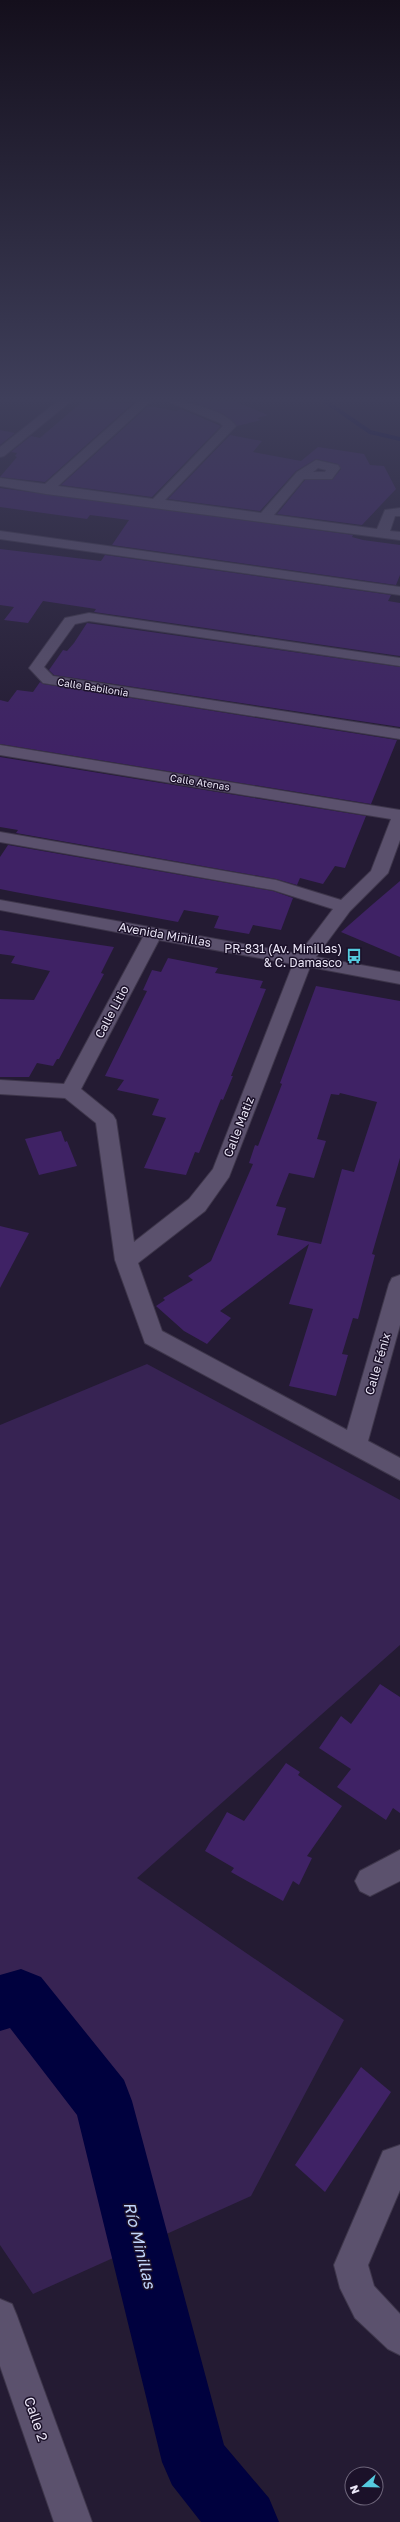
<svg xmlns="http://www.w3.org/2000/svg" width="400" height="2522" viewBox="0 0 400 2522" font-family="'Golos Text',sans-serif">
<rect width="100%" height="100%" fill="#241b33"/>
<polygon fill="#372353" points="147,1364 400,1500 400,1645 137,1878 344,2020 251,2196 33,2294 0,2245 0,1425"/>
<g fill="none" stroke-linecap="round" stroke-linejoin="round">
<polyline stroke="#00013e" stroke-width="4" points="325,401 370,432 400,439"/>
<polygon fill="#00013e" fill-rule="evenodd" points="21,1969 41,1977 124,2080 132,2101 224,2445 269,2498 279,2522 201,2522 172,2485 162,2462 77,2115 10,2028 0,2031 0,1975"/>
</g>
<g fill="#3f2265" fill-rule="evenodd">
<polygon points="83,401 133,403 45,482 0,477 17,457 15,456 17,453 11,452 31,436 40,438"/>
<polygon points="201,401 234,401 268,415 257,418 261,420 237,426 224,414 195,403"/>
<polygon points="148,406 176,411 181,409 221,426 152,497 61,485"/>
<polygon points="0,430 15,433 0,445"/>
<polygon points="230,435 262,441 253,452 301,461 318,447 364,454 370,465 384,466 396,489 362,525 277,514 305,480 332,480 341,469 338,464 316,459 296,471 260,511 168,499"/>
<polygon points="0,488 353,535 352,537 363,540 400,545 400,575 396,585 112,545 129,520 90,515 87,519 0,507"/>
<polygon points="0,549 101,561 105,555 391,595 388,601 400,603 400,656 94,612 96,609 43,601 28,623 4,620 14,607 0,605"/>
<polygon points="87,623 400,667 400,727 54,675 49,670 63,650 67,651 74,643"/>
<polygon points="40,682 43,684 397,740 371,804 0,744 0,700 8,702 17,690 33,692"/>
<polygon points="0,757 366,816 345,868 335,866 323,884 300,878 297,885 276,879 16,833 18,830 0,827"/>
<polygon points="8,845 273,891 293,898 281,930 253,925 249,934 214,928 219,916 184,910 178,922 15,892 0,889 0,857"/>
<polygon points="400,881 400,957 341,932 373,904"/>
<polygon points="0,930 114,947 101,973 104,974 59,1059 57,1059 53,1066 37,1063 29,1077 0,1077 0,999 34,1000 50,971 11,963 15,956 0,954"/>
<polygon points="168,958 218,968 215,973 263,981 260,988 266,989 231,1076 233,1076 223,1100 221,1099 199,1153 195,1152 186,1175 144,1168 166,1118 152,1115 159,1099 117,1090 124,1080 105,1076 147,991 143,990 152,970 161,972"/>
<path d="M 316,986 L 400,1001 L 400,1158 L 372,1254 L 375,1255 L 358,1319 L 353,1318 L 342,1354 L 348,1355 L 336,1396 L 289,1386 L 313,1309 L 289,1304 L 309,1244 L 220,1311 L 231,1318 L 207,1344 L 184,1331 L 156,1306 L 165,1300 L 163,1298 L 193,1280 L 188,1276 L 211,1261 L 253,1164 L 249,1163 L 255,1145 L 258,1146 L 282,1084 L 280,1083 ZM 340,1093 L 377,1102 L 354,1172 L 342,1169 L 321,1244 L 277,1235 L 286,1208 L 276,1206 L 289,1173 L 314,1178 L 326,1141 L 317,1139 L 331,1094 L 339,1095 Z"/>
<polygon points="61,1131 65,1142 67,1141 77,1166 39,1175 25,1139"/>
<polygon points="0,1226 29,1233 0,1288"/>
<polygon points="380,1684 400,1697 400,1813 393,1808 386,1820 337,1787 351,1769 319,1748 341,1716 351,1724"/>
<polygon points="286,1763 300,1772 298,1775 342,1806 307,1856 312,1858 299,1885 293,1881 283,1901 231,1872 234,1868 205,1851 227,1812 244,1821"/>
<polygon points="361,2067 391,2092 325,2192 295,2165"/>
</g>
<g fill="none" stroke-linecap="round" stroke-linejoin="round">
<defs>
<g id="minor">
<polygon points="58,401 71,401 4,456 0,457 0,447"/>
<path d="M 138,401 L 151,401 L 58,486 L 153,499 L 223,426 L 220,423 L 167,401 C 186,401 225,410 236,426 L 165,500 L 261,513 L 297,472 L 316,460 L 338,465 L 340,468 L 332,479 L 304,479 L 274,515 L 377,529 L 385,510 L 400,508 L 400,516 L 395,516 L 390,531 L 400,532 L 400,540 L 46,494 L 0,486 L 0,478 L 45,484 ZM 318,468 L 326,470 L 325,472 L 313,472 Z"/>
<polygon points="0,531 400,587 400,595 0,539"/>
<polygon points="89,613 400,658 400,666 89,621 75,624 44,667 53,676 400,729 400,739 43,683 29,668 65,618"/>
<path d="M 0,745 L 400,810 L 400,840 L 388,873 L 350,911 L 316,957 L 400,972 L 400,984 L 310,967 L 229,1177 L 205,1211 L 138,1263 L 162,1331 L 347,1430 L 389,1284 L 392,1278 L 400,1275 L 400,1325 L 368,1441 L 400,1458 L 400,1480 L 145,1343 L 115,1260 L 96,1123 L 65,1098 L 0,1094 L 0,1080 L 64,1084 L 143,937 L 0,910 L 0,900 L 299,954 L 333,909 L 273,890 L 0,842 L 0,832 L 276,880 L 341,900 L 371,871 L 391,819 L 0,755 ZM 159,940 L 293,964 L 213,1169 L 189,1199 L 134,1242 L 116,1120 L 113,1115 L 81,1089 Z"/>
<polygon points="400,1850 400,1881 370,1896 360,1891 355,1881 360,1871"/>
<polygon points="400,2145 400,2190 368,2265 374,2286 400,2314 400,2355 388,2349 355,2318 340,2288 334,2265 383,2151"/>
<polygon points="0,2299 12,2304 17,2316 92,2522 54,2522 0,2366"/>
</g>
</defs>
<use href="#minor" stroke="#3e364b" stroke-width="2"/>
<use href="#minor" fill="#5b516d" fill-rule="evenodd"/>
</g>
<linearGradient id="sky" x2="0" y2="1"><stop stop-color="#140f1c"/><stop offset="0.53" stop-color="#3f3f5b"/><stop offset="1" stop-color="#3f3f5b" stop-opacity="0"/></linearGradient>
<rect width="400" height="754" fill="url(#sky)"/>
<defs>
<symbol id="bus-bare" viewBox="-9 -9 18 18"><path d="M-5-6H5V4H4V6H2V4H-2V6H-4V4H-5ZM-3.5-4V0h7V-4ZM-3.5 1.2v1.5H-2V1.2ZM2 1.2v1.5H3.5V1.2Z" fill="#54cade" stroke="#1b1129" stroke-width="2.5" paint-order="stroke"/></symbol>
</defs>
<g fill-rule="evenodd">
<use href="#bus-bare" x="343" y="945" width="22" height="22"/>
</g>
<g text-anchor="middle" stroke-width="3" stroke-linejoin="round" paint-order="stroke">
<g font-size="10" fill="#ebe6f7" stroke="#1b1129">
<text transform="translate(93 687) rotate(9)" y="4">Calle Babilonia</text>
<text transform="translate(200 782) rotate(9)" y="4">Calle Atenas</text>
</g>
<g font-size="12" fill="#ebe6f7" stroke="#1b1129">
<text transform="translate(165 935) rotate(10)" y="4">Avenida Minillas</text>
<text transform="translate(112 1012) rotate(-62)" y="4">Calle Litio</text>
<text transform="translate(239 1127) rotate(-69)" y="4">Calle Matiz</text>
<text transform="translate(378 1364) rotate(-74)" y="4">Calle Fénix</text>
</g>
<g font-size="12" fill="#ebe6f7" stroke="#1b1129" text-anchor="end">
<text x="342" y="953">PR-831 (Av. Minillas)<tspan x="342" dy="14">&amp; C. Damasco</tspan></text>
</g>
<g font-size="14" fill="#ebe6f7" stroke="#1b1129">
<text transform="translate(36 2419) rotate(71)" y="5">Calle 2</text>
</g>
<g font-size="16" font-style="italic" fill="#c2d6fc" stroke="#1b1129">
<text transform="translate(140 2245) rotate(76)" y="6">Río Minillas</text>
</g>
</g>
<g transform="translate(364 2486) rotate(250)"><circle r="19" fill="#1b1129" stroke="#6e667b"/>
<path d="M0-3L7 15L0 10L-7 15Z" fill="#54cade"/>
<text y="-6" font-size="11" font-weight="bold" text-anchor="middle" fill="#ebe6f7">N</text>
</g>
</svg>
